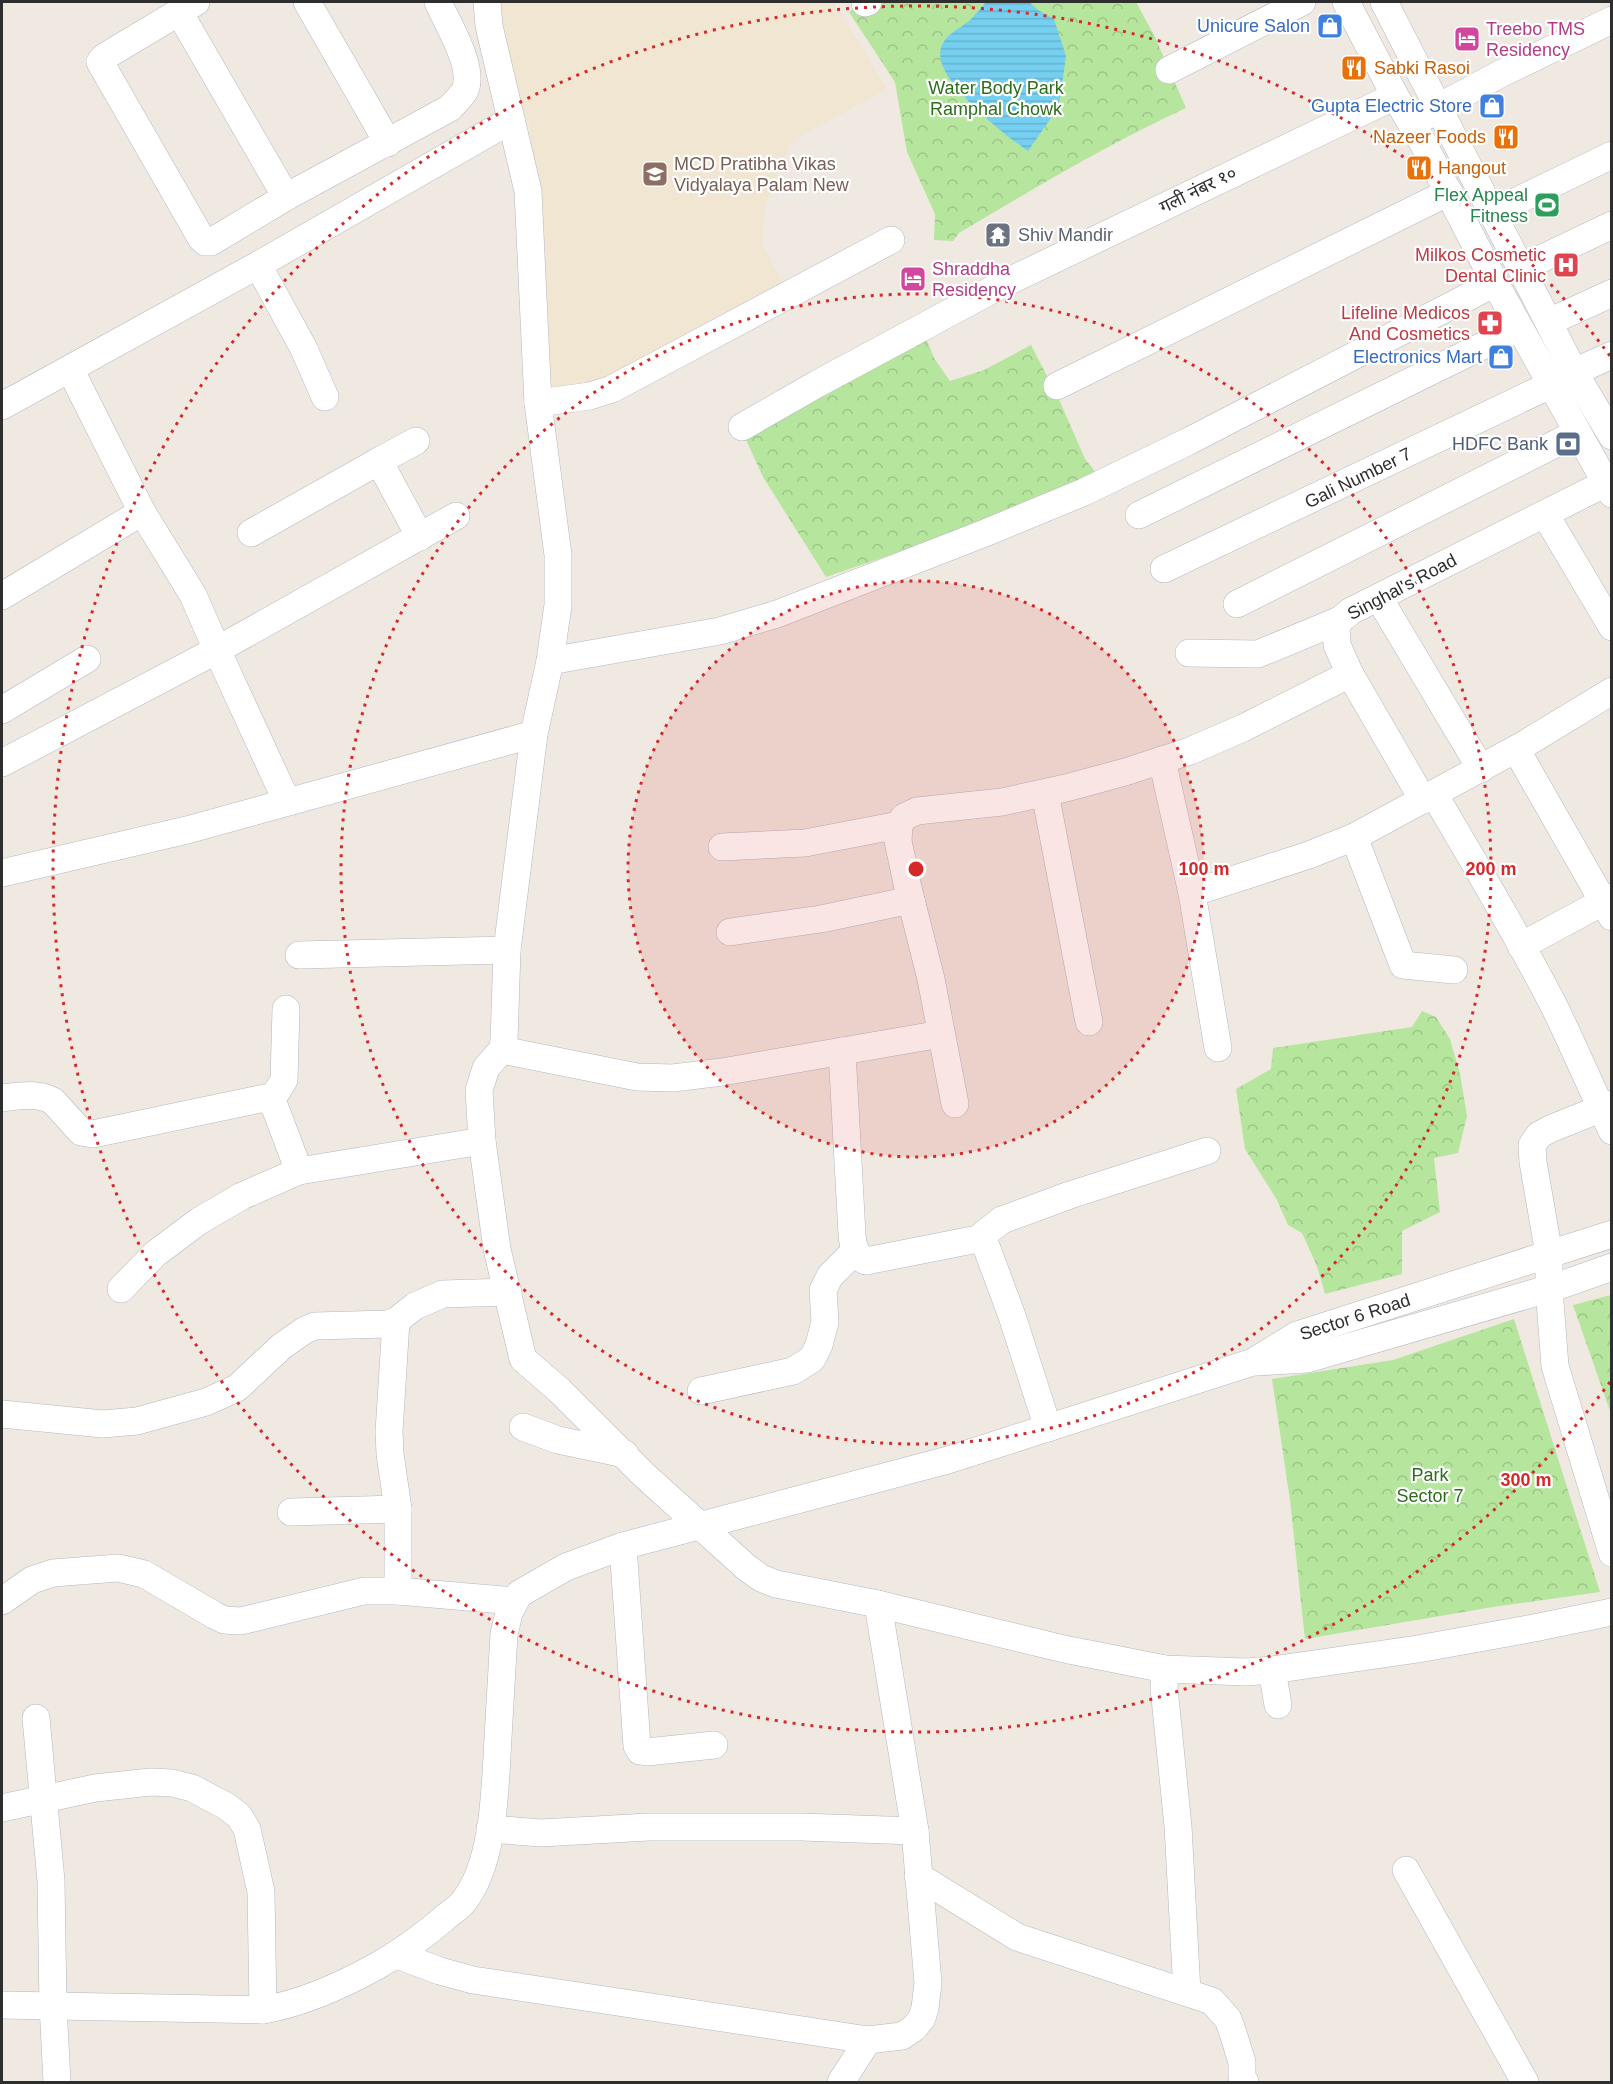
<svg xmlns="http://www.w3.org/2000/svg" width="1613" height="2084" viewBox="0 0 1613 2084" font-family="Helvetica,'Noto Sans Devanagari',sans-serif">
<defs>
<pattern id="park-crowns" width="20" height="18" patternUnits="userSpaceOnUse" patternTransform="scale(1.5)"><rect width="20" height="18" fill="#b6e59e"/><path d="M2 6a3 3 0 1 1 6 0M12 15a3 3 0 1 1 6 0" fill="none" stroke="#9dc588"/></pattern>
<pattern id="water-rules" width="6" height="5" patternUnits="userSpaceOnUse" patternTransform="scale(1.5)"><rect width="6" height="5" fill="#75cff0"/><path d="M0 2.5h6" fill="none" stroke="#66b2ce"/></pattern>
</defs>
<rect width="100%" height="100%" fill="#efe9e1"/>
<polygon fill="#f0e6d1" points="498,2 834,2 887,89 791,141 765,207 762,244 783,284 600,383 545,395 530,126 515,88 497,19"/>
<g fill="url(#park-crowns)">
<path d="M 862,2 L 1136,2 L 1154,35 L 1186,108 C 1108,144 1033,189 959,233 L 953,241 L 934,240 L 935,214 L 907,152 L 895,82 L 849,12 Z"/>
<polygon points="920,323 934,358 950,381 984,370 1031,345 1058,397 1085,459 1097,474 995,519 826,577 763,477 742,431"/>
<polygon points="1422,1011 1436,1017 1450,1039 1460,1074 1467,1116 1458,1153 1434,1158 1440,1212 1402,1231 1402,1274 1325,1294 1317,1266 1302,1233 1288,1225 1277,1200 1245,1149 1236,1089 1271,1069 1273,1048 1412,1027"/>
<polygon points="1611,1295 1612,1295 1611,1414 1573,1305"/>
<polygon points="1514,1319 1600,1592 1493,1607 1305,1639 1290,1500 1272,1379 1393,1360"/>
</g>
<path fill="url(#water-rules)" d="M 986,2 L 1029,2 L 1038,10 L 1054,19 L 1066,56 L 1060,99 L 1051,118 L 1028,151 C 1006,136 931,78 941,48 C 945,34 960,29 970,20 C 976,14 981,8 986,2 Z"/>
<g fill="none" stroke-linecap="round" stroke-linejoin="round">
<defs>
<g id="minor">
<path d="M 196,2 L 104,57 L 100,62 L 201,238 L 205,242 L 211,242 L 286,197 L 450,108 C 454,103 462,96 465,90 C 475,67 447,23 438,2"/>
<polyline points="307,2 388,143"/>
<polyline points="487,2 489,26 528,191 538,403 558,555 558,605 550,661 534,734 507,950 504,1041 502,1050 486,1068 479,1090 482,1141 497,1249 523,1359 559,1390 644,1475 747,1568 761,1578 776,1584 878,1604 1064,1649 1165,1669 1246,1672 1272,1670 1418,1649 1534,1628 1612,1612"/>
<polyline points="1346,2 1395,96 1423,143 1495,283 1612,494"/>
<polyline points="1384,2 1574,372 1612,436"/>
<polyline points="865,3 868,2"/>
<polyline points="179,12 286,197"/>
<polyline points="1169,70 1302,2"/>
<polyline points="1423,118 1437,108 1500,74 1612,20"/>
<polyline points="1492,213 1612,155"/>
<polyline points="258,265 304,349 325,397"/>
<polyline points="1522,268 1612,225"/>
<polyline points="1549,322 1612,293"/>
<polyline points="70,369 142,512 193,595 217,650 456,516"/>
<polyline points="1574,372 1612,355"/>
<polyline points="1057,386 1449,192"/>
<polyline points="538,403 590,396 612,389 891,240"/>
<polyline points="2,406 258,265 511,120"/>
<polyline points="742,427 817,384 1001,285 1395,96"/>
<polyline points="416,441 379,461 420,537"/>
<polyline points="1545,514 1612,627"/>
<polyline points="1139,515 1519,328"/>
<polyline points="251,533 379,461"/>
<polyline points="1164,569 1550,385"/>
<polyline points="2,596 142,512"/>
<polyline points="1379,598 1481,769"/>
<polyline points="1237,604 1577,433"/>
<polyline points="1340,620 1336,626 1337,645 1350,674 1423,800"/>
<polyline points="1189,653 1258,654 1340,620 1351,611 1606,483"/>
<polyline points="550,661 720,631 777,614 985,533 1084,492 1187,442 1495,283"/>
<polyline points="2,710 87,659"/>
<polyline points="1516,749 1612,917"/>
<polyline points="1162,760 1192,893 1218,1048"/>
<polyline points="2,763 217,650 287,802"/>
<polyline points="1045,793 1089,1022"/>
<path d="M 1434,794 C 1475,864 1517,934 1554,1006 C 1574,1047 1592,1090 1612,1131"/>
<polyline points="1354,837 1403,965 1454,970"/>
<polyline points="722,847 805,843 899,825"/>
<polyline points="2,873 187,830 534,734"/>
<polyline points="1192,893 1309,855 1354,837 1525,744 1612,691"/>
<polyline points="730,932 821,919 911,900"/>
<polyline points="1521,946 1612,897"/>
<polyline points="299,955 507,950"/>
<polyline points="502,1050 637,1077 673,1078 722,1072 941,1034"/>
<path d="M 842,1051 L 852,1235 C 853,1245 855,1257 866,1261 L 983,1238"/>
<path d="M 2,1098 C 19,1096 37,1092 53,1101 L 81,1132 L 93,1134 L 265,1098 L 274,1105 L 299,1171"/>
<polyline points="271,1101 284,1080 286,1009"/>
<polyline points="955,1104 931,979 908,888 898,841 899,825 904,817 917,811 1002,802 1066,788 1125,772 1190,751 1243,728 1350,674"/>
<polyline points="1612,1104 1550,1129 1539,1135 1532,1145 1533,1162 1549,1254 1549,1289 1555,1366 1612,1553"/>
<polyline points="121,1289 155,1254 199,1221 242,1196 299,1171 482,1141"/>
<polyline points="396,1321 389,1432 390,1454 398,1509 398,1591"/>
<polyline points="1257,1362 1307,1359 1558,1286 1612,1267"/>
<polyline points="701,1391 793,1371 812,1359 819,1345 825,1322 823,1290 830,1276 855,1251"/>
<polyline points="2,1414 103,1424 137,1421 206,1402 237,1388 282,1346 305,1330 315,1326 388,1324 396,1321 415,1306 443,1294 508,1292"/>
<polyline points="523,1427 558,1440 625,1454"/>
<polyline points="1048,1428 1012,1316 983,1238 984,1234 1002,1220 1070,1195 1207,1151"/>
<polyline points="291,1512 398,1509"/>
<polyline points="623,1546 637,1746 640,1751 647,1752 714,1745"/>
<polyline points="2,1601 32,1580 53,1573 118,1568 144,1574 214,1615 224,1620 241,1621 364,1591 398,1591 514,1601"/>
<polyline points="1165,1669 1164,1688 1178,1826 1187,1992"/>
<polyline points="1272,1670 1278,1705"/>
<polyline points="36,1718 51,1881 53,2005 57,2082"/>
<polyline points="2,1808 95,1788 151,1782 172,1783 192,1788 226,1806 239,1816 247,1829 261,1892 263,2010"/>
<polyline points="490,1829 541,1833 649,1827 801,1827 915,1831"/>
<polyline points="1406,1870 1525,2082"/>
<polyline points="918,1876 1017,1937 1212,2001 1228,2019 1232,2030 1242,2062 1242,2077 1245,2082"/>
<polyline points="397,1955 440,1971 473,1980 868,2040 902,2036 914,2028 922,2018 925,2008 928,1983 915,1831 878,1604"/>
<path d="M 2,2005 L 263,2010 C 304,2003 341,1986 377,1966 C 402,1952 425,1935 447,1916 C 453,1911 460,1907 464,1901 C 495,1861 495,1787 498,1738 C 500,1704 502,1669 504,1634 L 509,1613 L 519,1594 L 566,1567 L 623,1546 L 948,1460 L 1253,1362 L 1297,1335 L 1612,1234"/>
<polyline points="841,2082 868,2040"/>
</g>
</defs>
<use href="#minor" stroke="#b4b7c1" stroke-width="28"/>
<use href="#minor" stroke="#fff" stroke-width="27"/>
</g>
<circle cx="916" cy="869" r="288" fill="#d62828" fill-opacity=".12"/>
<g fill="none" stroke="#d62828" stroke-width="3" stroke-dasharray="3 6">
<circle cx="916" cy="869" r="288"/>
<circle cx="916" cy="869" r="575"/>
<path d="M1610 1382A863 863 0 1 1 1610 356"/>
</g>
<defs>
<symbol id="shop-square" viewBox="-11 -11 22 22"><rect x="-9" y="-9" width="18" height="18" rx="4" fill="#3f7fe0" stroke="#fff"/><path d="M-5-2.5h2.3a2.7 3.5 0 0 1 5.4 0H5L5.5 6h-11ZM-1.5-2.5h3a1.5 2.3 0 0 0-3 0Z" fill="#fff"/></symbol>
<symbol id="hotel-square" viewBox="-11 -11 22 22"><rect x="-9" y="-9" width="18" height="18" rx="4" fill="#d1479c" stroke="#fff"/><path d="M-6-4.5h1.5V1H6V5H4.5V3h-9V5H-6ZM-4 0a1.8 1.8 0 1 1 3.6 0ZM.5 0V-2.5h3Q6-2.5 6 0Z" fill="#fff"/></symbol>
<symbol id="restaurant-square" viewBox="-11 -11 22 22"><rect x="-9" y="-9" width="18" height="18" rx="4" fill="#e8710a" stroke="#fff"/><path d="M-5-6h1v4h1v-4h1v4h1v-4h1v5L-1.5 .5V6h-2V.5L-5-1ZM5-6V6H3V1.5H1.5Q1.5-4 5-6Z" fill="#fff"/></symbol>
<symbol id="school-square" viewBox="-11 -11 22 22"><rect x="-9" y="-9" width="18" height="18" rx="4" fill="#8d6e63" stroke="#fff"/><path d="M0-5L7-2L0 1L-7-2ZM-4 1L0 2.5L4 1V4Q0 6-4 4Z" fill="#fff"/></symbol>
<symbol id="stadium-square" viewBox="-11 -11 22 22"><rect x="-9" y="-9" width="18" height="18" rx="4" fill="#2e9e5b" stroke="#fff"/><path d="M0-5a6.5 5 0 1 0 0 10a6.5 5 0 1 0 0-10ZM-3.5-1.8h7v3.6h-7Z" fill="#fff"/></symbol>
<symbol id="temple-square" viewBox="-11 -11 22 22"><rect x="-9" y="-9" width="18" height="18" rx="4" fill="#6b7280" stroke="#fff"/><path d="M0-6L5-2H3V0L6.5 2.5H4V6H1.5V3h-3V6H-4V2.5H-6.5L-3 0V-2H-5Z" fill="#fff"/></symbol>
<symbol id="hospital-square" viewBox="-11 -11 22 22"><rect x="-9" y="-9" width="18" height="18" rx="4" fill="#e0444e" stroke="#fff"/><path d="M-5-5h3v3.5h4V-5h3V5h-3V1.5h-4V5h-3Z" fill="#fff"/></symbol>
<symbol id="pharmacy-square" viewBox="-11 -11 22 22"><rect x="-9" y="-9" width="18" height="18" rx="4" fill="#e0444e" stroke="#fff"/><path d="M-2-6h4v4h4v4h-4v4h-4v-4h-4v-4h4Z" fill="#fff"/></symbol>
<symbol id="bank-square" viewBox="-11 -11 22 22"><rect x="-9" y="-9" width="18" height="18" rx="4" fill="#5c6f8a" stroke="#fff"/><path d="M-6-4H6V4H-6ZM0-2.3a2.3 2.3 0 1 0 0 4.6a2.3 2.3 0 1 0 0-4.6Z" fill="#fff"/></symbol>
</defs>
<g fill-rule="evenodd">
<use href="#shop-square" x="1315" y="11" width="30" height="30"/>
<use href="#hotel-square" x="1452" y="24" width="30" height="30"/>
<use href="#restaurant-square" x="1339" y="53" width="30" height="30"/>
<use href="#shop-square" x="1477" y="91" width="30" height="30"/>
<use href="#restaurant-square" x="1491" y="122" width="30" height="30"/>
<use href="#restaurant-square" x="1404" y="153" width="30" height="30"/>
<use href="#school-square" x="640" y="159" width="30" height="30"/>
<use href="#stadium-square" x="1532" y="190" width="30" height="30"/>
<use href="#temple-square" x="983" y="220" width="30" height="30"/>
<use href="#hospital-square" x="1551" y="250" width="30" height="30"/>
<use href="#hotel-square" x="898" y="264" width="30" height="30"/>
<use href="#pharmacy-square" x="1475" y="308" width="30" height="30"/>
<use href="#shop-square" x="1486" y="342" width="30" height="30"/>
<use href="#bank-square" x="1553" y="429" width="30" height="30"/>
</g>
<g text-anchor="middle" stroke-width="4.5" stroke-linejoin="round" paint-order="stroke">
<g font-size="18" fill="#366cbe" stroke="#fff" text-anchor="end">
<text x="1310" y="32">Unicure Salon</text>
<text x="1472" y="112">Gupta Electric Store</text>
<text x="1482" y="363">Electronics Mart</text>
</g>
<g font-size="18" fill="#b23c85" stroke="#fff" text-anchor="start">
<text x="1486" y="35">Treebo TMS<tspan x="1486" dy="21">Residency</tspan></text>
<text x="932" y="275">Shraddha<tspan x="932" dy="21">Residency</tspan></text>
</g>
<g font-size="18" fill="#c56008" stroke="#fff" text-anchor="start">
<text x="1374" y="74">Sabki Rasoi</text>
<text x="1486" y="143" text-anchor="end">Nazeer Foods</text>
<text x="1438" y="174">Hangout</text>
</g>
<g font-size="18" fill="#2c6e1b" stroke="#fff">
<text x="996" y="94">Water Body Park<tspan x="996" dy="21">Ramphal Chowk</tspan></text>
<text x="1430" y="1481">Park<tspan x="1430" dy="21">Sector 7</tspan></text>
</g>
<g font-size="18" fill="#785e54" stroke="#fff" text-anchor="start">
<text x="674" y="170">MCD Pratibha Vikas<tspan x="674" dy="21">Vidyalaya Palam New</tspan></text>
</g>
<g font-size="18" fill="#2e2e2e" stroke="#fff">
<text transform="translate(1198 190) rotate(-26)" y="6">गली नंबर १०</text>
<text transform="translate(1358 478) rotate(-26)" y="6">Gali Number 7</text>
<text transform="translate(1402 587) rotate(-28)" y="6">Singhal's Road</text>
<text transform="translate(1355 1317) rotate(-18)" y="6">Sector 6 Road</text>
</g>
<g font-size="18" fill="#27864d" stroke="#fff" text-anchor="end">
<text x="1528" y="201">Flex Appeal<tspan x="1528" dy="21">Fitness</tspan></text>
</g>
<g font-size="18" fill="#5b616d" stroke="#fff" text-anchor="start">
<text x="1018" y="241">Shiv Mandir</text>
</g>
<g font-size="18" fill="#be3a42" stroke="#fff" text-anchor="end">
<text x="1546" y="261">Milkos Cosmetic<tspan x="1546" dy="21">Dental Clinic</tspan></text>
<text x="1470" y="319">Lifeline Medicos<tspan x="1470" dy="21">And Cosmetics</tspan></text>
</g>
<g font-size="18" fill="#4e5e75" stroke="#fff" text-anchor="end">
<text x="1548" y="450">HDFC Bank</text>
</g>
</g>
<circle cx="916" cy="869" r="9" fill="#d62828" stroke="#fff" stroke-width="3"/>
<g font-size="18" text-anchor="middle" font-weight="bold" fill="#d62828" stroke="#fff" stroke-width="4.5" stroke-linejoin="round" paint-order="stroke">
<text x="1204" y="875">100 m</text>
<text x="1491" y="875">200 m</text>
<text x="1526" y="1486">300 m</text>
</g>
<rect width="1613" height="2084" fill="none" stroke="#2e2e2e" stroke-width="6"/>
</svg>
